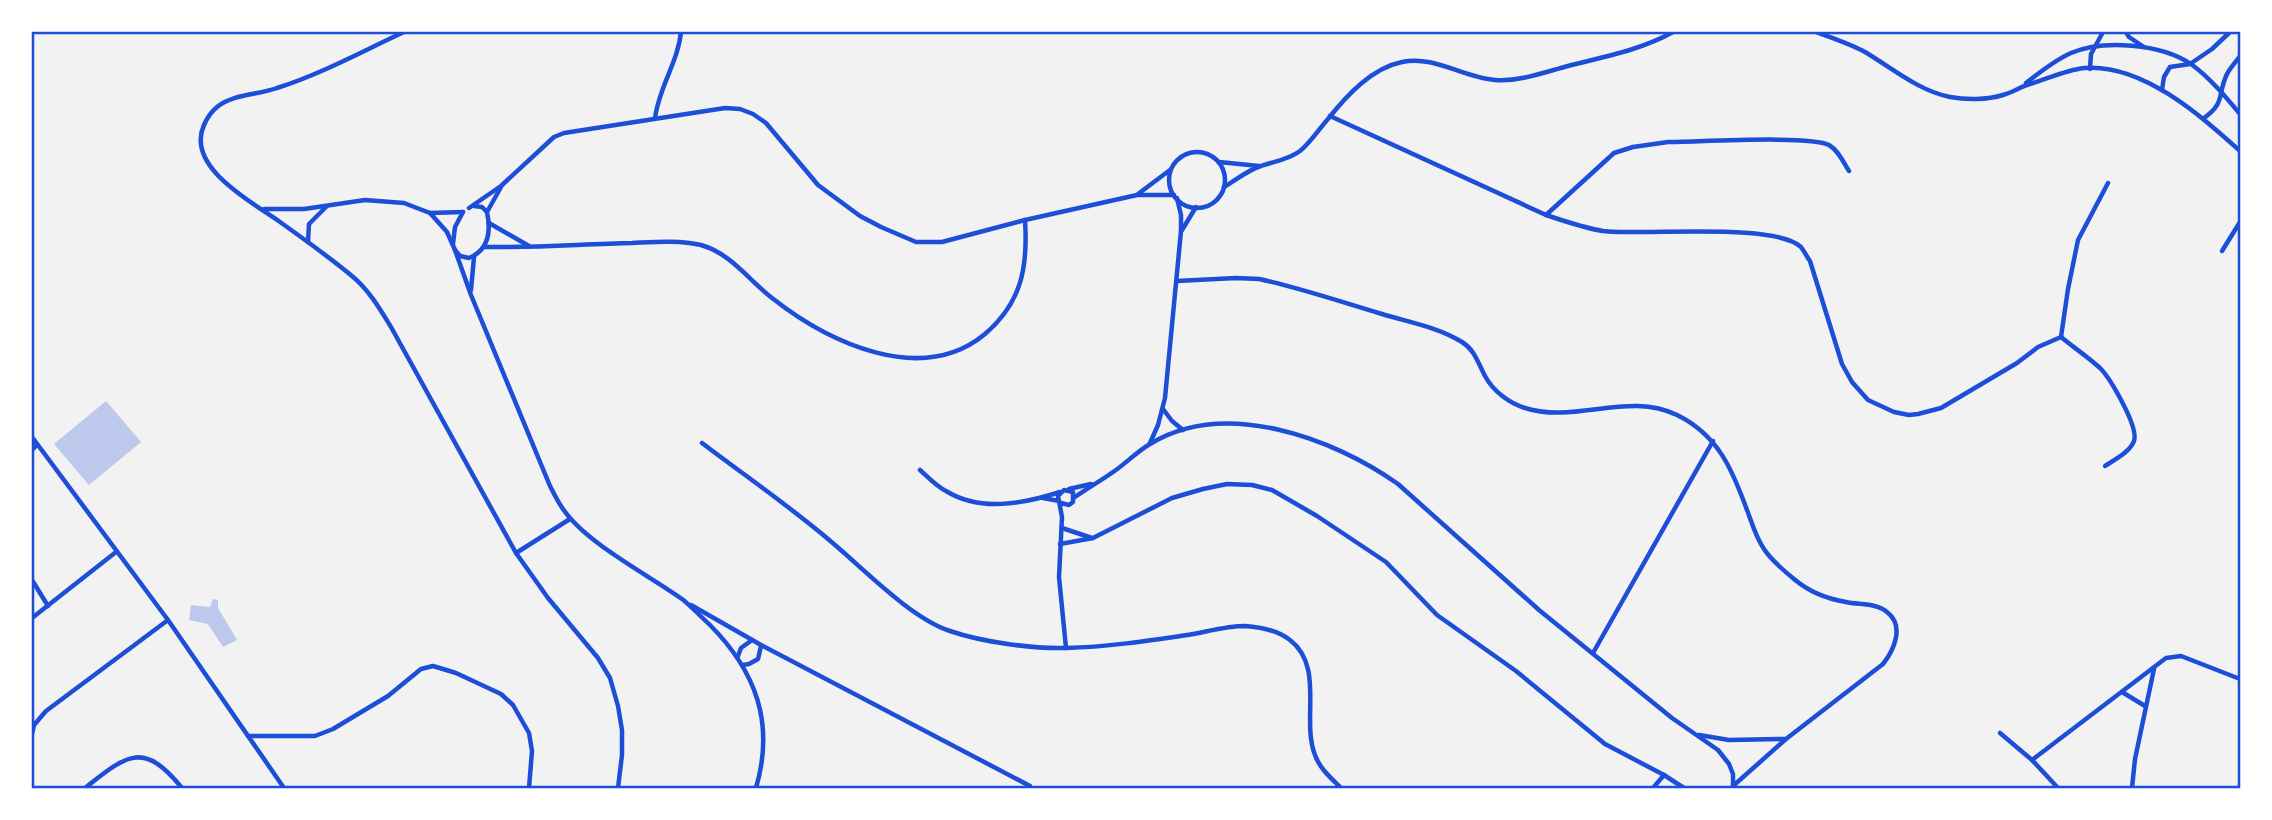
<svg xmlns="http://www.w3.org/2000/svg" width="2272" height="820" viewBox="0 0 2272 820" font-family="'Archivo Narrow',sans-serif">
<rect width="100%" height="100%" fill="#f2f2f2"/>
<g fill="#bdc9ec">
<polygon points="106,401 141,442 89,485 54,444"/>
<polygon points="213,599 218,600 218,608 237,640 223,647 208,624 189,620 191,605 210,607"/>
</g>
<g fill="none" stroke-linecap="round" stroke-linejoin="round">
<g stroke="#1d4ed8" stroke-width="4.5">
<path d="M 404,32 C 363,51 321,74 277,88 C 258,95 233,94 217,107 C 211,112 207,118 204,125 C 185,167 252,202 280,222 C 304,239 329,257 352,276 C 369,290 380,309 391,327 L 516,553 L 548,598 L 598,658 L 610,678 L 618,706 L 622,730 L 622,755 L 618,788"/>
<path d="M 1816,32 C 1832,38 1850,44 1865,52 C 1892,68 1919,91 1950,97 C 1966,100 1987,100 2003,95 C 2013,92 2022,86 2033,83 C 2049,78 2067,70 2084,68 C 2142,63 2201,116 2240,151"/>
<polyline points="2126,32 2129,37 2144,47"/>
<polyline points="2090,69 2091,54 2103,32"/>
<path d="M 2026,83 C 2040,72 2055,60 2071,53 C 2104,39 2161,44 2191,64 C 2210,78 2225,96 2240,114"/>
<polyline points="2162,90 2164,77 2170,67 2190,64 2212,49 2230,32"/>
<path d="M 1330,116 L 1546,215 C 1564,221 1584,228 1603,231 C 1644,236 1774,222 1801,247 C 1804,251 1807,257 1810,261 L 1842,364 L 1852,382 L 1868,400 L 1894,412 L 1909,415 L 1918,414 L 1941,408 L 2017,363 L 2038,347 L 2061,337 L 2068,289 L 2078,240 L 2108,183"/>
<path d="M 655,118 C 659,87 678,62 681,32"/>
<path d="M 2204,118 C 2226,102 2217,95 2227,74 C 2230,68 2236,62 2240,56"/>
<circle cx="1197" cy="180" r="28"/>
<polyline points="1219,162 1259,166"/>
<path d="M 1224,187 C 1236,180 1248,170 1261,166 C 1275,161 1288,160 1300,151 C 1311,142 1319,129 1328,119 C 1347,95 1372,68 1402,62 C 1434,55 1464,78 1495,80 C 1519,82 1545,72 1568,66 C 1603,57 1641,50 1673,32"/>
<polyline points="1138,194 1170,170"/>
<polyline points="469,208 501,186 554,137 564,133 725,108 740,109 753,114 766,123 818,185 860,216 881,227 916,242 942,242 1025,220 1137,195 1174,195"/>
<polyline points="264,209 304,209 365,200 404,203 430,213 463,212"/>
<polyline points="487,212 501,187"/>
<path d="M 430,213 L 447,232 L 455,250 L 460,256 L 469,258 C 489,250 491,231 487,212 L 482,207 L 474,206"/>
<path d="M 1546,215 L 1614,153 L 1633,147 L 1668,142 C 1696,142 1811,135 1829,145 C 1839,151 1843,162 1849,171"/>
<polyline points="489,223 529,246"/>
<polyline points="1182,230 1196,207"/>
<polyline points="308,242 309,224 326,207"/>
<polyline points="453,244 455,227 463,212"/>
<path d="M 484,247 C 534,248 583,244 632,243 C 655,242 679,240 701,245 C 730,253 749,280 772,298 C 828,342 921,387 985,334 C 1022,302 1028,267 1025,220"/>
<path d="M 455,250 L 471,295 L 550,486 C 554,494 558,502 563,509 C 586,543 647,574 682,599 C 691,606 700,616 709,624 C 756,671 775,723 756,788"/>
<polyline points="2222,251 2240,222"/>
<path d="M 1177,281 L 1236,278 L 1259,279 C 1301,288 1341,302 1382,314 C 1408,322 1438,327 1462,342 C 1475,350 1478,363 1485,376 C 1493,391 1509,403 1525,408 C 1575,424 1629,391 1677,415 C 1718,435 1732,469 1747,510 C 1752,523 1756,538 1764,549 C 1771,560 1783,570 1794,579 C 1808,591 1828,599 1846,602 C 1859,605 1877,603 1887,612 C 1905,626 1894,650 1883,664 L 1786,739 L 1733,786"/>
<polyline points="471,290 474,257"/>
<path d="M 2061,337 C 2073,347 2088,357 2100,368 C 2110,378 2139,427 2134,441 C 2130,452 2114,460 2105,466"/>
<polyline points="1163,409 1172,421 1183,430"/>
<polyline points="32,437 168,620 284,788"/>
<path d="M 702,443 C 744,475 788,505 828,539 C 862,567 910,618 950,631 C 982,642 1033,649 1066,648 C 1106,647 1147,641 1187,635 C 1206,632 1226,626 1245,626 C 1261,627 1277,630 1290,640 C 1325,667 1301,719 1315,755 C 1320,769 1331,778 1341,788"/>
<polyline points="1150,443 1158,425 1165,398 1181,231 1181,215 1177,198"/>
<polyline points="32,450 37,445"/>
<path d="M 920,470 C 928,477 936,486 946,491 C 980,512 1023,504 1060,492"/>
<polyline points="1069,489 1091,484"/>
<path d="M 1075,497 C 1088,488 1102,480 1116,470 C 1127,462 1138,451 1150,444 C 1225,398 1333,438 1398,484 L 1539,610 L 1672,718 L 1718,750 L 1729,764 L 1733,774 L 1733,785"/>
<polyline points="1043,498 1059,501"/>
<polyline points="1061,503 1069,505 1073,502 1073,492 1064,490 1058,496 1062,517 1059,577 1066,648"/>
<polyline points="1062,528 1092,538"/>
<polyline points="1060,544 1093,538 1172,498 1203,489 1227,484 1252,485 1272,490 1317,516 1386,562 1437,615 1516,671 1605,744 1664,775 1684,788"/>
<polyline points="516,553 570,519"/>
<polyline points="32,580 48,606"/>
<polyline points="691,605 761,645 1030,786"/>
<polyline points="32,618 116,552"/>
<polyline points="1593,653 1713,441"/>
<polyline points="738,656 741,648 752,640"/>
<polyline points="743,665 749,664 758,659 761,646"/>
<polyline points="2122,692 2145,706"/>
<polyline points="2000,733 2032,760 2058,788"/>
<polyline points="32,734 34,725 46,711 168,620"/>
<polyline points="1699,735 1729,740 1785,739"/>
<polyline points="248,736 315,736 333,729 388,696 421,669 433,666 456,673 501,694 513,705 529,733 532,751 529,788"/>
<polyline points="2032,760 2166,658 2181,656 2240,679"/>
<path d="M 85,788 C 127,755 143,740 182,788"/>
<polyline points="1653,788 1664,775"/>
<polyline points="2132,788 2135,759 2154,669"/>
<polyline points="2240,788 2240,785"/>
</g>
</g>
<rect width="2272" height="820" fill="none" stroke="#ffffff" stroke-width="66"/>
<rect x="33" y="33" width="2206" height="754" fill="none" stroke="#1d4ed8" stroke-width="2.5"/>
</svg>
